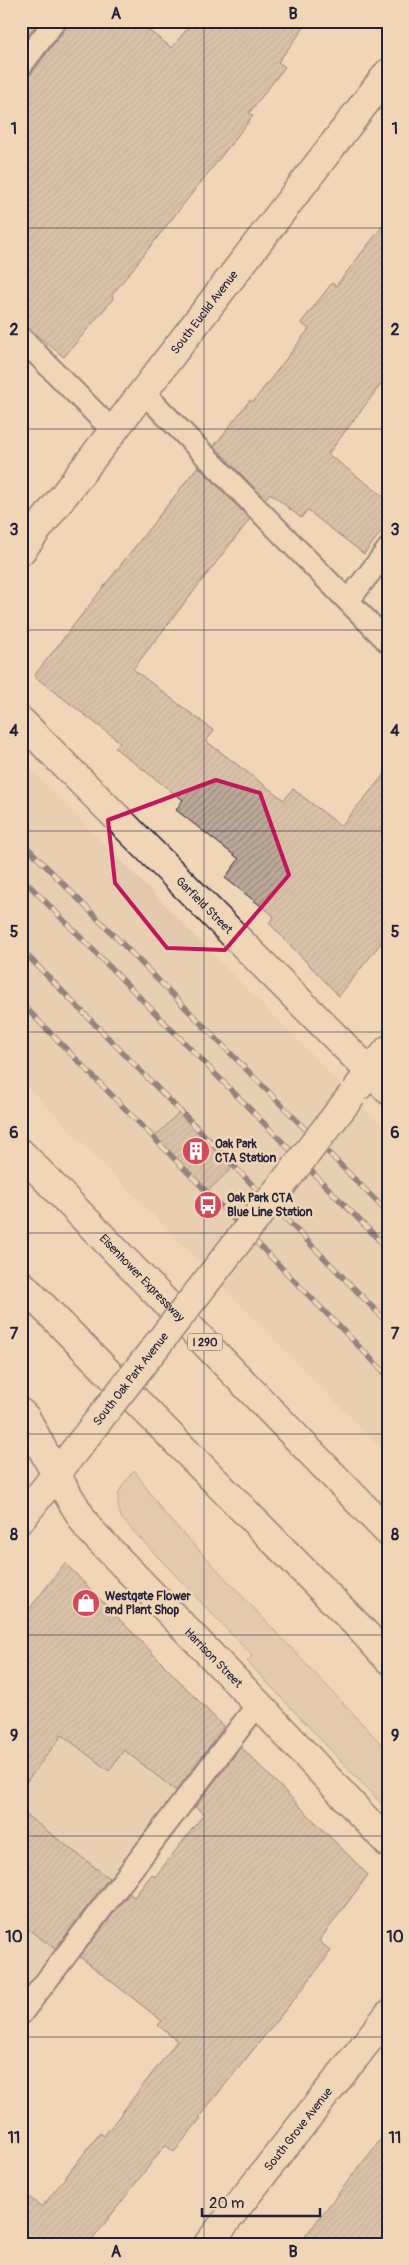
<svg xmlns="http://www.w3.org/2000/svg" width="409" height="2265" viewBox="0 0 409 2265" font-family="Pangolin,sans-serif">
<defs>
<pattern id="building-hatch" width="6" height="6" patternUnits="userSpaceOnUse" patternTransform="scale(1.25)"><rect width="6" height="6" fill="#bda998"/><path d="M-1 1l2-2M0 6l6-6M5 7l2-2" fill="none" stroke="#99897d"/></pattern>
</defs>
<rect width="100%" height="100%" fill="#f0d6b7"/>
<filter id="ink" filterUnits="userSpaceOnUse"><feTurbulence type="fractalNoise" baseFrequency=".02" numOctaves="2"/><feDisplacementMap in="SourceGraphic" scale="10" xChannelSelector="R" yChannelSelector="G"/><feConvolveMatrix kernelMatrix="1 2 1 2 8 2 1 2 1" color-interpolation-filters="sRGB"/></filter>
<g filter="url(#ink)">
<g fill="#e1c8ae">
<polygon points="21,759 388,1132 388,1456 21,1080"/>
<polygon points="72,1570 225,1728 21,1994 21,1620"/>
</g>
<path fill="#d2bca5" stroke="#7a6f70" d="M 134,1470 L 164,1513 L 388,1751 L 388,1811 L 247,1661 L 252,1656 L 122,1519 C 113,1495 119,1490 134,1470 Z"/>
<g fill="url(#building-hatch)" stroke="#22223b">
<polygon points="21,21 39,21 21,45"/>
<polygon points="67,21 136,21 172,48 193,21 309,21 278,62 285,67 249,113 253,116 112,295 113,299 64,357 21,323 21,78 31,74 65,29"/>
<polygon points="388,219 388,375 328,454 388,500 388,523 364,554 307,510 301,518 270,493 265,499 214,446 250,400 253,402 309,329 301,323 332,283 336,286"/>
<polygon points="198,466 250,519 133,669 214,731 206,741 284,800 293,789 341,826 388,770 388,934 339,996 269,923 274,916 225,878 239,859 176,810 183,800 115,748 120,742 34,676"/>
<polygon points="182,1109 236,1164 208,1191 155,1137"/>
<polygon points="65,1563 224,1727 176,1791 124,1750 109,1771 62,1735 21,1789 21,1620"/>
<polygon points="241,1747 368,1875 319,1941 331,1951 304,1987 199,2117 201,2118 174,2152 165,2145 89,2244 21,2244 21,2191 42,2207 100,2133 104,2136 177,2041 158,2025 162,2021 80,1957 129,1893 134,1897 152,1874 155,1877 204,1814 195,1807"/>
<polygon points="21,1811 109,1878 55,1949 21,1924"/>
<polygon points="388,2130 388,2244 299,2244"/>
</g>
<g fill="none" stroke-linecap="round" stroke-linejoin="round">
<defs>
<g id="lane">
<polyline points="21,66 55,21"/>
<polyline points="21,338 113,431"/>
<polyline points="143,392 388,642"/>
<polyline points="348,601 388,549"/>
<polyline points="21,2014 258,1704"/>
</g>
<g id="street">
<path id="s1" d="M 21,551 L 388,73"/>
<path id="s2" d="M 21,1413 L 26,1418 L 56,1475 L 88,1528 L 258,1704 L 388,1843"/>
<path id="s3" d="M 208,2244 L 388,2015"/>
</g>
<g id="secondary">
<path id="s4" d="M 21,721 L 388,1090"/>
<polyline points="359,1086 388,1050"/>
<polyline points="21,1519 90,1431"/>
</g>
<g id="highway">
<path id="s5" d="M 21,1153 L 388,1532"/>
<polyline points="21,1284 360,1628 388,1659"/>
</g>
</defs>
<use href="#lane" stroke="#22223b" stroke-width="25"/>
<use href="#street" stroke="#22223b" stroke-width="31"/>
<use href="#secondary" stroke="#22223b" stroke-width="31"/>
<use href="#highway" stroke="#22223b" stroke-width="31"/>
<use href="#lane" stroke="#f0d6b7" stroke-width="21"/>
<use href="#street" stroke="#f0d6b7" stroke-width="28"/>
<use href="#secondary" stroke="#f0d6b7" stroke-width="28"/>
<use href="#highway" stroke="#f0d6b7" stroke-width="28"/>
<defs>
<g id="rail">
<polyline points="21,841 388,1213"/>
<polyline points="21,877 388,1249"/>
<polyline points="21,949 388,1323"/>
<polyline points="21,1003 388,1376"/>
</g>
</defs>
<use href="#rail" stroke="#22223b" stroke-width="5.5"/>
<use href="#rail" stroke="#f0d6b7" stroke-width="4" stroke-dasharray="11" stroke-linecap="butt"/>
<defs>
<g id="secondary-bridge">
<path id="s6" d="M 90,1431 L 352,1095"/>
</g>
</defs>
<use href="#secondary-bridge" stroke="#22223b" stroke-width="31" stroke-linecap="butt"/>
<use href="#secondary-bridge" stroke="#f0d6b7" stroke-width="28"/>
</g>
</g>
<path d="M0 0H409V2265H0ZM 216,780 L 260,793 L 289,875 L 225,950 L 167,948 L 115,883 L 108,820 Z" fill="#f0d6b7" fill-opacity=".55" fill-rule="evenodd"/>
<path fill="none" stroke="#c2185b" stroke-width="4" stroke-linejoin="round" d="M 216,780 L 260,793 L 289,875 L 225,950 L 167,948 L 115,883 L 108,820 Z"/>
<path fill="none" stroke="#22223b" stroke-width="1" stroke-opacity="0.55" d="M 204,21 L 204,2244M 21,228 L 388,228M 21,429 L 388,429M 21,630 L 388,630M 21,831 L 388,831M 21,1032 L 388,1032M 21,1233 L 388,1233M 21,1434 L 388,1434M 21,1635 L 388,1635M 21,1836 L 388,1836M 21,2037 L 388,2037"/>
<defs>
<symbol id="building-disc" viewBox="-11 -11 22 22"><circle r="9.5" fill="#d1495b" stroke="#f0d6b7"/><path d="M-4-6H4V6H1V3H-1V6H-4ZM-2.5-4.3h1.7v1.8h-1.7ZM.8-4.3h1.7v1.8H.8ZM-2.5-1h1.7V.8h-1.7ZM.8-1h1.7V.8H.8Z" fill="#fff"/></symbol>
<symbol id="bus-disc" viewBox="-11 -11 22 22"><circle r="9.5" fill="#d1495b" stroke="#f0d6b7"/><path d="M-5-6H5V4H4V6H2V4H-2V6H-4V4H-5ZM-3.5-4V0h7V-4ZM-3.5 1.2v1.5H-2V1.2ZM2 1.2v1.5H3.5V1.2Z" fill="#fff"/></symbol>
<symbol id="shop-disc" viewBox="-11 -11 22 22"><circle r="9.5" fill="#d1495b" stroke="#f0d6b7"/><path d="M-5-2.5h2.3a2.7 3.5 0 0 1 5.4 0H5L5.5 6h-11ZM-1.5-2.5h3a1.5 2.3 0 0 0-3 0Z" fill="#fff"/></symbol>
</defs>
<g fill-rule="evenodd">
<use href="#building-disc" x="180" y="1135" width="32" height="32"/>
<use href="#bus-disc" x="192" y="1189" width="32" height="32"/>
<use href="#shop-disc" x="70" y="1587" width="32" height="32"/>
</g>
<g text-anchor="middle" stroke-width="5" stroke-linejoin="round" paint-order="stroke">
<rect fill="#f0d6b7" stroke="#605860" stroke-width="1" x="187.5" y="1333.5" width="35" height="17" rx="4"/>
<g font-size="11" font-weight="bold" fill="#22223b">
<text x="205" y="1346">I 290</text>
</g>
<g font-size="12" fill="#22223b" stroke="#f0d6b7">
<text dy="4" stroke="none"><textPath href="#s1" startOffset="301">South Euclid Avenue</textPath></text>
<text dy="4" stroke="none"><textPath href="#s4" startOffset="260">Garfield Street</textPath></text>
<text dy="4" stroke="none"><textPath href="#s5" startOffset="174">Eisenhower Expressway</textPath></text>
<text dy="4" stroke="none"><textPath href="#s6" startOffset="66">South Oak Park Avenue</textPath></text>
<text dy="4" stroke="none"><textPath href="#s2" startOffset="314">Harrison Street</textPath></text>
<text dy="4" stroke="none"><textPath href="#s3" startOffset="146">South Grove Avenue</textPath></text>
</g>
<g font-size="12" font-weight="bold" fill="#22223b" stroke="#f0d6b7" text-anchor="start">
<text x="215" y="1148">Oak Park<tspan x="215" dy="14">CTA Station</tspan></text>
<text x="227" y="1202">Oak Park CTA<tspan x="227" dy="14">Blue Line Station</tspan></text>
<text x="105" y="1600">Westgate Flower<tspan x="105" dy="14">and Plant Shop</tspan></text>
</g>
</g>
<rect width="409" height="2265" fill="none" stroke="#f0d6b7" stroke-width="55"/>
<path d="M202 2208v8h118v-8" fill="none" stroke="#22223b" stroke-width="2.5"/>
<text x="209" y="2208" font-size="15" fill="#22223b" stroke="#f0d6b7" stroke-width="4" paint-order="stroke">20 m</text>
<rect x="28" y="28" width="354" height="2210" fill="none" stroke="#22223b" stroke-width="2"/>
<g font-size="16" text-anchor="middle" font-weight="bold" fill="#22223b">
<text x="116" y="19">A</text>
<text x="293" y="19">B</text>
<text x="14" y="134">1</text>
<text x="395" y="134">1</text>
<text x="14" y="335">2</text>
<text x="395" y="335">2</text>
<text x="14" y="535">3</text>
<text x="395" y="535">3</text>
<text x="14" y="736">4</text>
<text x="395" y="736">4</text>
<text x="14" y="937">5</text>
<text x="395" y="937">5</text>
<text x="14" y="1138">6</text>
<text x="395" y="1138">6</text>
<text x="14" y="1339">7</text>
<text x="395" y="1339">7</text>
<text x="14" y="1540">8</text>
<text x="395" y="1540">8</text>
<text x="14" y="1741">9</text>
<text x="395" y="1741">9</text>
<text x="14" y="1942">10</text>
<text x="395" y="1942">10</text>
<text x="14" y="2143">11</text>
<text x="395" y="2143">11</text>
<text x="116" y="2257">A</text>
<text x="293" y="2257">B</text>
</g>
</svg>
